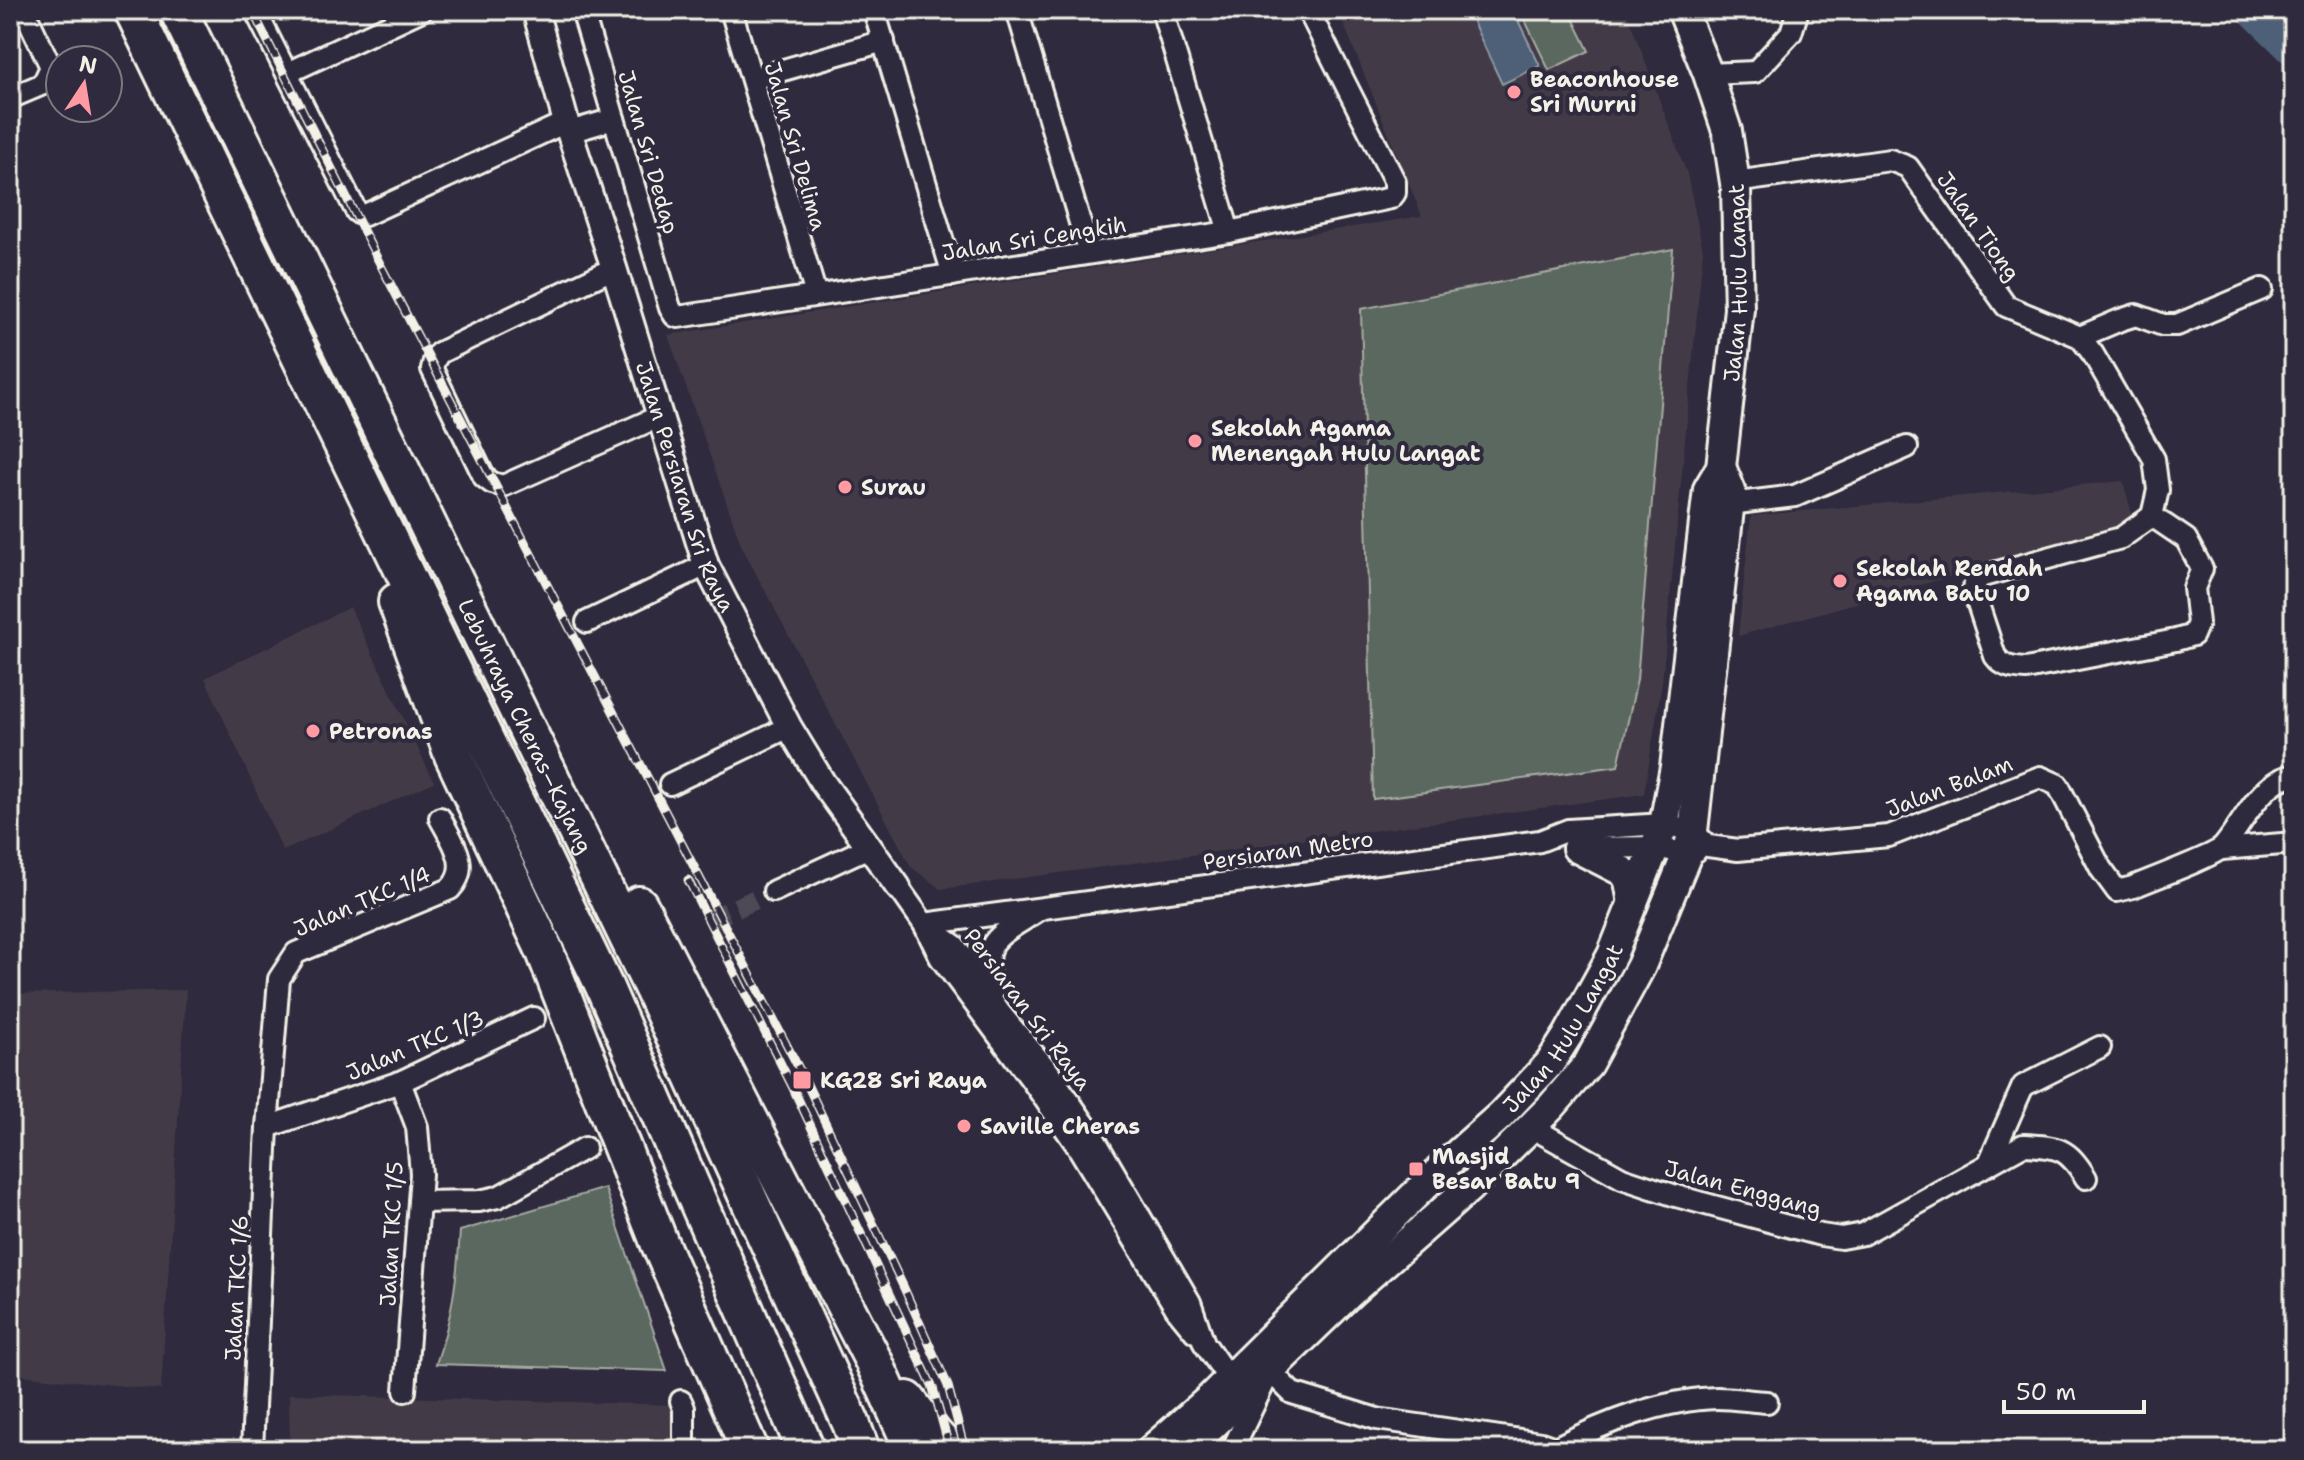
<svg xmlns="http://www.w3.org/2000/svg" width="2304" height="1460" viewBox="0 0 2304 1460" font-family="'Shantell Sans',sans-serif">
<rect width="100%" height="100%" fill="#2f2a3d"/>
<filter id="ink" filterUnits="userSpaceOnUse"><feTurbulence type="fractalNoise" baseFrequency=".0125" numOctaves="2"/><feDisplacementMap in="SourceGraphic" scale="16" xChannelSelector="R" yChannelSelector="G"/><feConvolveMatrix kernelMatrix="1 2 1 2 8 2 1 2 1" color-interpolation-filters="sRGB"/></filter>
<g filter="url(#ink)">
<g fill="#433b47">
<polygon points="1338,10 1626,10 1687,174 1703,250 1662,682 1644,794 941,889 911,867 742,547 668,335 1422,216"/>
<polygon points="2123,481 2135,525 1738,636 1751,516"/>
<polygon points="350,607 434,782 283,851 205,678"/>
<polygon points="186,990 161,1390 10,1374 10,994"/>
<polygon points="289,1394 674,1405 674,1450 290,1450"/>
</g>
<g fill="#5a685e" stroke="#a7aca3" stroke-width="2">
<polygon points="1520,10 1569,10 1589,51 1549,70"/>
<polygon points="1673,249 1637,680 1618,766 1373,799 1361,309"/>
<path d="M 605,1188 L 667,1371 L 436,1364 C 452,1317 457,1281 460,1231 Z"/>
</g>
<polygon fill="#4d6078" stroke="#909aa5" stroke-width="2" points="1493,10 1513,10 1540,66 1502,84 1472,20"/>
<g fill="none" stroke-linecap="round" stroke-linejoin="round">
<polyline stroke="#4d6078" stroke-width="34" points="2254,10 2294,49"/>
<polyline stroke="#4d4857" stroke-width="20" stroke-dasharray="20 10" stroke-linecap="butt" points="709,920 774,891"/>
<defs>
<g id="minor">
<polyline points="255,10 356,211 360,214 365,215 566,122"/>
<polyline points="582,10 670,308 675,316 678,317 1229,232 1391,198 1395,193 1395,182 1308,10"/>
<polyline points="731,10 816,295"/>
<polyline points="874,10 953,275"/>
<polyline points="1017,10 1089,253"/>
<polyline points="1162,10 1229,232"/>
<polyline points="287,73 422,10"/>
<polyline points="1708,74 1755,72 1791,33 1798,10"/>
<polyline points="752,79 884,41"/>
<polyline points="10,98 43,84 51,67 24,10"/>
<polyline points="569,132 614,119"/>
<polyline points="1735,182 1890,160 1908,167 2006,306 2080,337 2093,354 2154,459 2158,490 2152,516"/>
<polyline points="614,268 439,353 434,361 432,369 484,477 492,483 503,486 660,416"/>
<polyline points="2080,337 2120,320 2136,315 2163,325 2177,325 2262,289"/>
<polyline points="1730,504 1795,496 1907,447"/>
<path d="M 2152,516 L 2186,539 L 2202,569 L 2194,588 L 2198,623 L 2193,635 L 2176,640 L 2026,669 C 2012,668 2003,667 1995,656 L 1973,589 L 1979,577 L 2121,538 Z"/>
<polyline points="587,622 706,565"/>
<polyline points="670,784 789,727"/>
<path d="M 1708,846 L 1738,850 L 1889,836 L 2040,777 L 2058,785 L 2101,869 L 2117,891 L 2133,887 C 2149,880 2217,855 2224,846 C 2244,822 2260,781 2294,775"/>
<polyline points="1582,848 1657,847 1687,854 1696,851"/>
<polyline points="2222,849 2294,843"/>
<polyline points="898,887 924,924 940,957 1033,1082 1076,1144 1177,1310 1195,1332"/>
<polyline points="774,891 869,847"/>
<polyline points="924,924 1540,841 1568,830 1664,824 1693,831 1708,846"/>
<polyline points="924,924 955,946 1000,1013 1048,1071 1091,1133 1190,1302 1204,1343 1229,1379"/>
<path d="M 993,992 C 977,939 1000,936 1039,910"/>
<polyline points="400,1082 417,1127 421,1174 405,1391"/>
<polyline points="267,1127 400,1082 534,1018"/>
<path d="M 1531,1127 L 1622,1178 L 1676,1196 L 1821,1235 L 1841,1238 L 1863,1234 L 2023,1145 C 2058,1147 2067,1147 2086,1178"/>
<polyline points="1988,1165 2023,1086 2100,1047"/>
<polyline points="419,1202 479,1201 498,1197 585,1148"/>
<polyline points="681,1401 684,1408 684,1450"/>
<path d="M 1557,1447 C 1603,1423 1664,1399 1717,1398 C 1733,1398 1750,1401 1767,1402"/>
<path d="M 252,1450 L 267,1127 L 279,979 L 296,953 L 450,889 C 472,866 452,841 440,818"/>
<polyline points="1232,1450 1270,1371 1292,1393 1377,1419 1541,1443 1561,1450"/>
</g>
<g id="tertiary">
<path id="s1" d="M 535,10 L 566,122 L 614,268 L 706,565 L 789,727 L 823,783 L 898,887"/>
</g>
<g id="secondary">
<polyline points="1577,848 1624,872 1629,881 1633,903"/>
<path id="s2" d="M 1151,1450 L 1207,1401 L 1444,1166 L 1501,1115 L 1550,1063 L 1568,1035 L 1612,955 L 1664,824 L 1675,767 L 1708,489 L 1721,467 L 1739,309 L 1736,189 L 1727,131 L 1708,74 L 1682,10"/>
<polyline points="1187,1450 1351,1292 1469,1188 1551,1107 1588,1064 1641,966 1687,854 1693,831 1731,491 1721,467"/>
</g>
<g id="motorway">
<polyline points="133,10 604,986 806,1450"/>
<path id="s3" d="M 178,10 L 654,991 L 851,1423 L 861,1450"/>
<polyline points="397,602 453,755 544,949 659,1242 750,1450"/>
<polyline points="639,905 874,1362 914,1450"/>
<polyline points="907,1400 933,1434 948,1450"/>
</g>
</defs>
<use href="#minor" stroke="#f4f1e8" stroke-width="26"/>
<use href="#tertiary" stroke="#f4f1e8" stroke-width="30"/>
<use href="#secondary" stroke="#f4f1e8" stroke-width="34"/>
<use href="#motorway" stroke="#f4f1e8" stroke-width="42"/>
<use href="#minor" stroke="#2f2a3d" stroke-width="20"/>
<use href="#tertiary" stroke="#2f2a3d" stroke-width="24"/>
<use href="#secondary" stroke="#2f2a3d" stroke-width="28"/>
<use href="#motorway" stroke="#2f2a3d" stroke-width="36"/>
<defs>
<g id="rail">
<polyline points="252,10 377,258 805,1080 904,1288 948,1386 965,1450"/>
<polyline points="688,880 793,1088 933,1388 950,1450"/>
</g>
</defs>
<use href="#rail" stroke="#f4f1e8" stroke-width="9"/>
<use href="#rail" stroke="#2f2a3d" stroke-width="6" stroke-dasharray="18" stroke-linecap="butt"/>
</g>
</g>
<g fill="#ff9aa2" stroke="#2f2a3d" stroke-width="3">
<circle cx="1514" cy="92" r="8"/>
<circle cx="1195" cy="441" r="8"/>
<circle cx="845" cy="487" r="8"/>
<circle cx="1840" cy="581" r="8"/>
<circle cx="313" cy="731" r="8"/>
<rect x="792" y="1070" width="20" height="20" rx="4"/>
<circle cx="964" cy="1126" r="8"/>
<rect x="1408" y="1161" width="16" height="16" rx="4"/>
</g>
<g text-anchor="middle" stroke-width="8" stroke-linejoin="round" paint-order="stroke">
<g font-size="22" font-weight="bold" fill="#f4f1e8" stroke="#2f2a3d" text-anchor="start">
<text x="1530" y="87">Beaconhouse<tspan x="1530" dy="25">Sri Murni</tspan></text>
<text x="1211" y="436">Sekolah Agama<tspan x="1211" dy="25">Menengah Hulu Langat</tspan></text>
<text x="861" y="495">Surau</text>
<text x="1856" y="576">Sekolah Rendah<tspan x="1856" dy="25">Agama Batu 10</tspan></text>
<text x="329" y="739">Petronas</text>
<text x="820" y="1088">KG28 Sri Raya</text>
<text x="980" y="1134">Saville Cheras</text>
<text x="1432" y="1164">Masjid<tspan x="1432" dy="25">Besar Batu 9</tspan></text>
</g>
<g font-size="22" fill="#f4f1e8" stroke="#2f2a3d">
<text transform="translate(796 146) rotate(74)" y="8">Jalan Sri Delima</text>
<text transform="translate(649 152) rotate(74)" y="8">Jalan Sri Dedap</text>
<text transform="translate(1979 226) rotate(55)" y="8">Jalan Tiong</text>
<text transform="translate(1034 238) rotate(-9)" y="8">Jalan Sri Cengkih</text>
<text dy="8" stroke="none"><textPath href="#s2" startOffset="1370">Jalan Hulu Langat</textPath></text>
<text dy="8" stroke="none"><textPath href="#s1" startOffset="500">Jalan Persiaran Sri Raya</textPath></text>
<text dy="8" stroke="none"><textPath href="#s3" startOffset="796">Lebuhraya Cheras–Kajang</textPath></text>
<text transform="translate(1949 786) rotate(-21)" y="8">Jalan Balam</text>
<text transform="translate(1288 850) rotate(-8)" y="8">Persiaran Metro</text>
<text transform="translate(362 901) rotate(-23)" y="8">Jalan TKC 1/4</text>
<text transform="translate(1028 1009) rotate(53)" y="8">Persiaran Sri Raya</text>
<text dy="8" stroke="none"><textPath href="#s2" startOffset="592">Jalan Hulu Langat</textPath></text>
<text transform="translate(415 1045) rotate(-23)" y="8">Jalan TKC 1/3</text>
<text transform="translate(1743 1188) rotate(15)" y="8">Jalan Enggang</text>
<text transform="translate(391 1234) rotate(-87)" y="8">Jalan TKC 1/5</text>
<text transform="translate(236 1288) rotate(-87)" y="8">Jalan TKC 1/6</text>
</g>
</g>
<rect width="2304" height="1460" fill="none" stroke="#2f2a3d" stroke-width="40"/>
<rect x="20" y="20" width="2264" height="1420" fill="none" stroke="#f4f1e8" stroke-width="3" filter="url(#ink)"/>
<g transform="translate(84 84) rotate(12)"><circle r="38" fill="#2f2a3d" stroke="#7e7a81" stroke-width="2"/>
<path d="M0-6L14 30L0 20L-14 30Z" fill="#ff9aa2"/>
<text y="-12" font-size="22" font-weight="bold" text-anchor="middle" fill="#f4f1e8">N</text>
</g>
<path d="M2004 1400v12h140v-12" fill="none" stroke="#f4f1e8" stroke-width="4"/>
<text x="2016" y="1400" font-size="24" fill="#f4f1e8" stroke="#2f2a3d" stroke-width="6" paint-order="stroke">50 m</text>
</svg>
